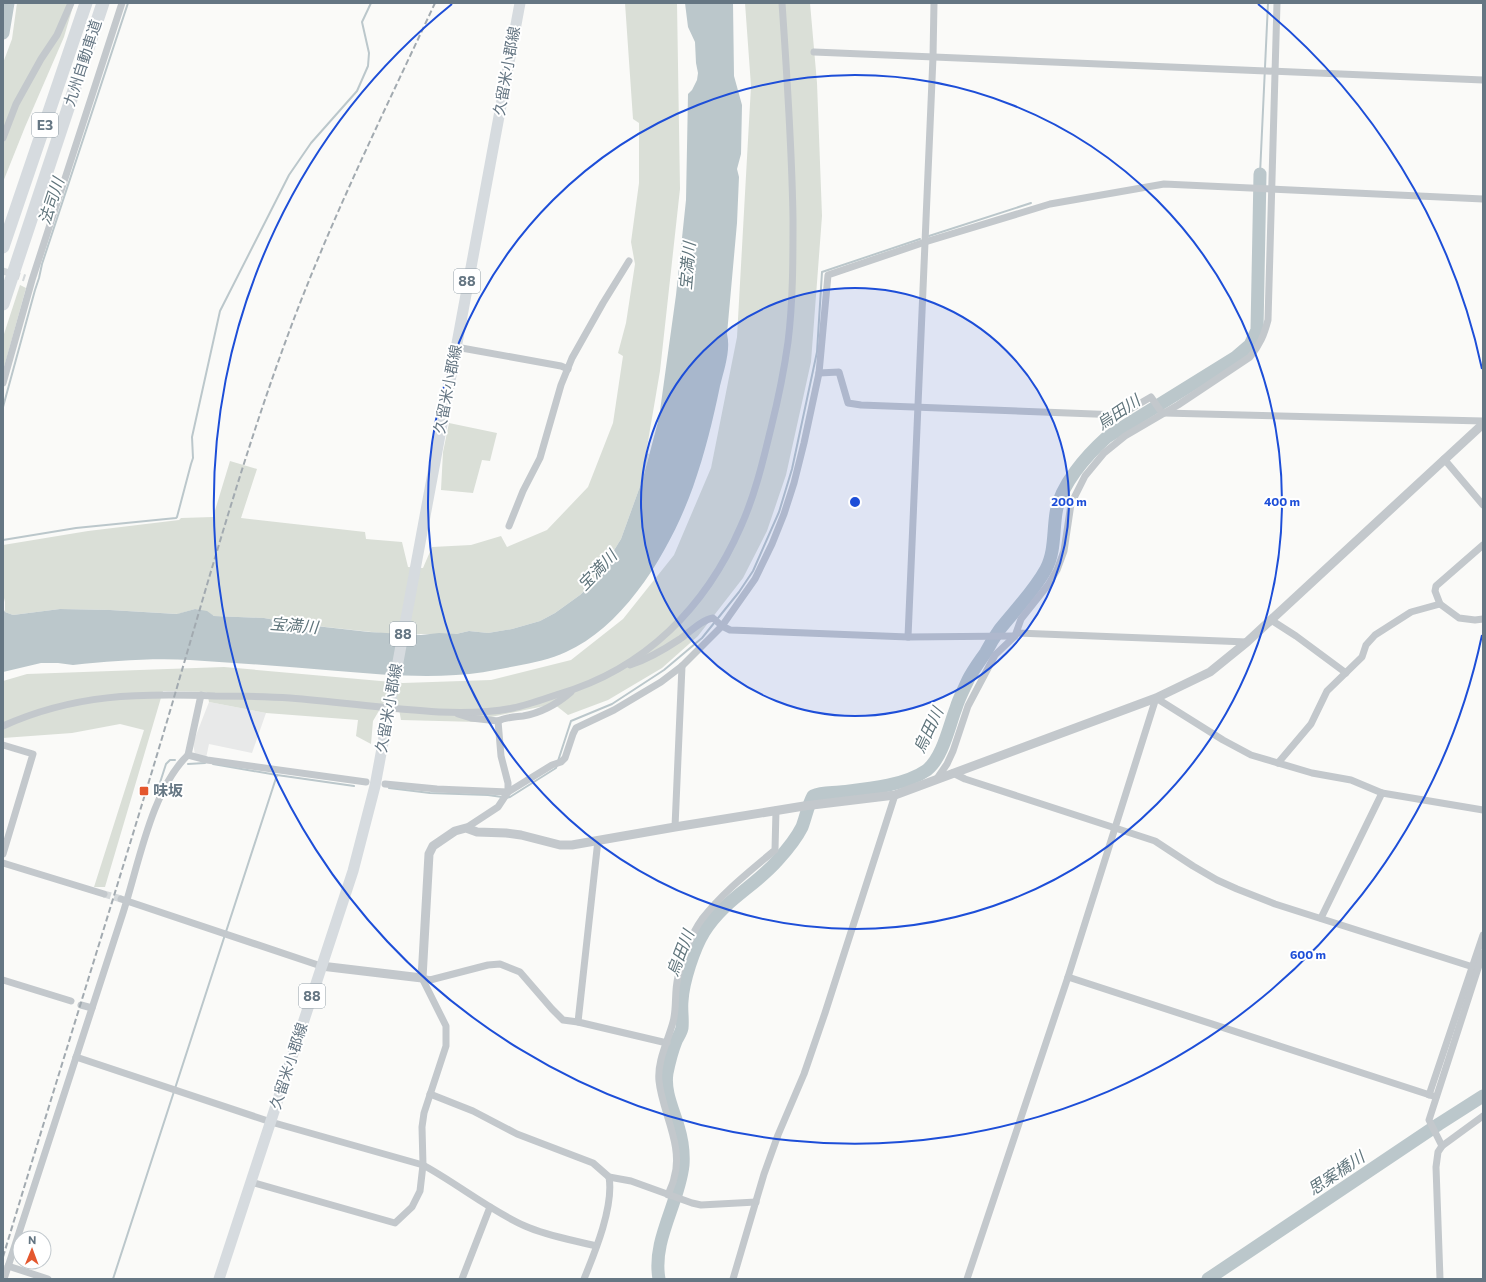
<svg xmlns="http://www.w3.org/2000/svg" width="1486" height="1282" viewBox="0 0 1486 1282" font-family="Commissioner,'Noto Sans JP',sans-serif">
<rect width="100%" height="100%" fill="#fafaf8"/>
<polygon fill="#e8e9e9" points="209,702 266,713 252,753 209,744 206,758 195,755 193,743"/>
<g fill="#dadfd7">
<polygon points="17,3 74,3 64,37 25,127 3,182 3,63 12,39"/>
<polygon points="625,3 677,3 680,189 660,371 646,453 649,454 643,478 621,539 595,581 580,595 555,613 540,621 512,629 488,633 469,631 456,634 390,634 298,624 264,618 214,616 207,612 195,609 178,614 110,610 60,609 13,615 5,612 5,602 3,594 3,545 88,531 179,520 181,518 213,517 230,461 257,469 241,518 365,532 366,539 402,542 408,567 423,568 432,547 471,545 501,536 507,547 547,530 588,487 613,423 623,356 618,353 626,323 635,264 631,242 639,183 639,123 633,119"/>
<polygon points="745,3 810,3 817,83 822,216 811,362 786,475 767,531 743,578 698,636 662,668 608,700 568,715 554,704 491,717 478,722 401,720 398,704 384,702 373,721 371,744 356,736 358,720 266,713 209,702 207,692 163,691 105,887 94,887 144,730 120,724 72,733 3,738 3,681 27,674 224,667 403,683 491,680 571,660 623,619 674,555 711,468 737,337 751,86"/>
<polygon points="20,285 26,288 3,371 3,337"/>
<polygon points="449,423 497,433 490,461 482,460 473,493 441,490 443,452"/>
</g>
<path fill="#bbc7cb" d="M 685,3 L 733,3 L 734,76 L 742,105 L 741,154 L 737,169 L 739,177 L 737,223 L 727,334 C 731,350 724,370 720,386 C 713,420 705,453 693,487 C 672,546 627,625 566,652 C 551,659 533,663 516,666 C 496,670 476,674 456,675 C 417,678 377,674 338,671 C 289,667 239,663 190,660 C 151,658 111,661 73,665 L 58,663 L 41,663 L 3,672 L 3,608 L 5,612 L 13,615 L 60,609 L 110,610 L 177,614 L 195,609 L 207,611 L 214,616 L 264,618 L 298,624 L 369,632 L 421,635 L 439,633 L 456,634 L 469,631 L 488,633 L 512,629 L 540,621 L 555,613 L 580,595 L 595,581 L 621,539 L 643,478 L 659,418 L 676,295 L 686,200 L 688,94 L 692,90 L 697,80 L 698,73 L 696,63 L 695,42 L 688,27 Z"/>
<g fill="none" stroke-linecap="round" stroke-linejoin="round">
<g stroke="#bbc7cb" stroke-width="2">
<polyline points="1260,174 1268,3"/>
<polyline points="929,236 1031,203"/>
<polyline points="3,407 35,290 39,278 42,264 128,3"/>
<polyline points="3,540 76,528 176,518 177,517 191,464 193,458 192,437 220,311 289,175 311,143 357,91 368,66 369,53 362,22 371,3"/>
<polyline points="558,761 571,721 612,704 664,670 702,638 739,592 753,571 779,512 792,469 817,352 822,272 920,239"/>
<polyline points="188,764 205,763"/>
<polyline points="213,764 277,775"/>
<polyline points="389,788 430,793 488,795 502,797"/>
<polyline points="157,792 166,764 170,760 175,760"/>
<polyline points="506,798 510,797 556,768 557,765"/>
<polyline points="113,1279 277,775 354,786"/>
</g>
<g stroke="#bbc7cb" stroke-width="13">
<polyline points="3,33 8,3"/>
<path d="M 659,1279 C 652,1240 679,1203 683,1165 C 684,1151 682,1139 678,1126 C 673,1109 664,1091 667,1073 C 669,1063 672,1051 676,1041 C 678,1037 681,1033 682,1028 C 683,1019 681,1009 682,1001 C 683,982 694,948 704,932 C 724,900 754,887 777,861 C 786,851 796,839 802,827 C 806,816 808,805 813,796 C 822,792 831,793 840,792 C 867,789 904,786 927,770 C 943,757 949,726 956,708 C 959,698 964,689 968,680 C 973,670 980,661 986,652 C 990,644 995,636 1000,629 C 1016,609 1034,591 1046,569 C 1055,552 1053,532 1056,513 C 1060,485 1087,455 1107,437 L 1236,357 L 1250,345 L 1257,330 L 1260,174"/>
<polyline points="1208,1279 1439,1124 1483,1096"/>
</g>
<g stroke="#d5d9db" stroke-width="7" stroke-dasharray="7 3.5" stroke-linecap="butt">
<polyline points="3,271 25,278"/>
<polyline points="104,894 121,899"/>
</g>
<g stroke="#c3c8cc" stroke-width="7">
<polyline points="814,52 1483,80"/>
<polyline points="3,138 16,104 41,59 57,35 71,3"/>
<polyline points="456,347 561,366 568,369"/>
<polyline points="819,373 839,372 848,403 861,405 1120,415 1151,397 1162,413"/>
<polyline points="3,383 32,280 122,3"/>
<polyline points="1164,413 1483,421"/>
<polyline points="1444,459 1483,505"/>
<polyline points="509,526 523,491 540,458 561,385 572,358 603,303 629,261"/>
<polyline points="1483,545 1436,586 1435,591 1440,604 1459,618 1475,620 1483,619"/>
<polyline points="1271,620 1296,636 1346,673"/>
<polyline points="1017,633 1247,642"/>
<polyline points="908,637 933,57 934,3"/>
<path d="M 630,665 C 648,659 665,649 680,639 C 690,632 701,620 713,618 L 722,626 L 730,630 L 908,637 L 1015,636"/>
<polyline points="458,714 471,718 498,721 501,756 508,783 508,792 498,807 466,828"/>
<path d="M 498,721 C 506,717 515,717 523,716 C 541,713 557,704 571,692"/>
<path d="M 3,726 C 74,694 139,693 215,696 C 240,696 265,696 290,698 C 340,702 389,709 439,712 C 463,713 489,713 513,708 C 528,705 544,699 559,694 C 645,669 706,607 741,526 C 755,495 763,461 771,428 C 778,400 784,371 788,342 C 793,302 793,260 793,220 C 792,147 787,75 782,3"/>
<polyline points="3,745 33,754 3,854"/>
<polyline points="188,755 201,695"/>
<polyline points="1278,763 1311,724 1327,691 1362,657 1366,645 1375,635 1411,612 1440,604"/>
<polyline points="953,773 965,779 1155,841 1193,866 1217,880 1237,889 1275,904 1473,967"/>
<path d="M 936,780 L 947,764 L 953,751 L 968,706 L 995,655 L 1015,636 L 1021,619 L 1048,585 L 1057,570 L 1064,551 L 1071,504 L 1085,476 L 1104,453 L 1125,436 L 1178,405 L 1250,357 C 1260,345 1264,335 1268,320 L 1277,3"/>
<polyline points="385,784 437,789 508,792 552,765 561,762 565,758 573,734 576,728 614,710 661,682 682,666 722,626 755,579 772,544 784,514 794,483 804,443 819,373 828,275 925,242 1050,204 1164,184 1483,199"/>
<polyline points="675,827 682,666"/>
<polyline points="3,863 104,894"/>
<polyline points="121,899 321,966"/>
<polyline points="1321,918 1382,793"/>
<polyline points="1068,977 1436,1097"/>
<polyline points="422,978 430,980 488,965 500,964 520,972 552,1009 563,1020 578,1022 667,1043"/>
<polyline points="3,980 71,1001"/>
<polyline points="81,1005 92,1008"/>
<polyline points="578,1022 598,840"/>
<path d="M 76,1057 L 271,1122 L 423,1165 C 458,1184 489,1210 525,1226 C 547,1236 573,1240 596,1246"/>
<polyline points="430,1094 473,1111 517,1134 593,1163 609,1177 631,1181 692,1203 701,1205 756,1202"/>
<polyline points="1429,1095 1483,935"/>
<polyline points="1442,1146 1429,1120 1483,953"/>
<polyline points="251,1182 395,1223 412,1207 420,1191 423,1165 422,1127 424,1113 446,1046 446,1026 422,978"/>
<path d="M 668,1195 C 670,1189 673,1184 674,1178 C 684,1146 662,1112 659,1081 C 657,1061 668,1041 673,1022 C 677,1008 674,992 678,977 C 682,959 691,934 702,919 C 723,892 749,872 775,850 L 776,810"/>
<polyline points="8,1266 48,1279"/>
<path d="M 4,1279 C 43,1158 82,1037 122,916 C 138,868 151,790 188,755 L 207,760 L 366,782"/>
<polyline points="462,1279 490,1207"/>
<path d="M 584,1279 C 595,1252 614,1206 609,1177"/>
<polyline points="733,1279 764,1174 778,1135 804,1074 825,1013 895,795"/>
<polyline points="967,1279 1068,977 1156,698 1223,740 1251,755 1312,773 1351,780 1382,793 1483,810"/>
<polyline points="1440,1279 1436,1167 1438,1152 1442,1146 1483,1116"/>
</g>
<polyline stroke="#c3c8cc" stroke-width="9" points="321,966 422,978 429,854 433,846 455,831 466,828 477,832 506,833 521,835 560,845 572,845 675,827 804,806 895,795 1156,698 1210,672 1247,642 1483,424"/>
<polyline stroke="#d6dbdf" stroke-width="11" points="219,1279 353,871 375,786 520,3"/>
<g stroke="#d6dbdf" stroke-width="13">
<polyline points="3,247 86,3"/>
<polyline points="3,304 103,3"/>
</g>
<path stroke="#a2aab0" stroke-width="2" stroke-dasharray="6 3" stroke-linecap="butt" d="M 3,1257 C 50,1101 99,946 146,791 C 193,638 233,483 289,332 C 331,219 384,112 435,3"/>
</g>
<circle cx="855" cy="502" r="214" fill="#1d4ed8" fill-opacity=".12"/>
<g fill="none" stroke="#1d4ed8" stroke-width="2">
<circle cx="855" cy="502" r="214"/>
<circle cx="855" cy="502" r="427"/>
<path d="M1482 635A641 641 0 1 1 452 4M1258 4A641 641 0 0 1 1482 369"/>
</g>
<rect fill="#e4572e" stroke="#fff" stroke-width="1.5" x="139" y="786" width="10" height="10" rx="2"/>
<g text-anchor="middle" stroke-width="4" stroke-linejoin="round" paint-order="stroke">
<g fill="#fff" stroke="#939fa8" stroke-width="1">
<rect x="32" y="113" width="26" height="24" rx="3"/>
<rect x="454" y="269" width="26" height="24" rx="3"/>
<rect x="390" y="622" width="26" height="24" rx="3"/>
<rect x="299" y="984" width="26" height="24" rx="3"/>
</g>
<g font-size="14" font-weight="bold" fill="#657683">
<text x="45" y="130">E3</text>
<text x="467" y="286">88</text>
<text x="403" y="639">88</text>
<text x="312" y="1001">88</text>
</g>
<g font-size="15" fill="#657683" stroke="#fff">
<text transform="translate(83 63) rotate(-72)" y="5">九州自動車道</text>
<text transform="translate(507 71) rotate(-80)" y="5">久留米小郡線</text>
<text transform="translate(448 389) rotate(-79)" y="5">久留米小郡線</text>
<text transform="translate(389 708) rotate(-80)" y="5">久留米小郡線</text>
<text transform="translate(289 1066) rotate(-72)" y="5">久留米小郡線</text>
</g>
<g font-size="15" font-weight="bold" fill="#657683" stroke="#fff" text-anchor="start">
<text x="153" y="796">味坂</text>
</g>
<g font-size="16" font-style="italic" fill="#60757c" stroke="#fff">
<text transform="translate(51 201) rotate(-72)" y="6">法司川</text>
<text transform="translate(687 266) rotate(-85)" y="6">宝満川</text>
<text transform="translate(1118 412) rotate(-34)" y="6">烏田川</text>
<text transform="translate(597 570) rotate(-46)" y="6">宝満川</text>
<text transform="translate(294 625) rotate(5)" y="6">宝満川</text>
<text transform="translate(928 730) rotate(-65)" y="6">烏田川</text>
<text transform="translate(680 953) rotate(-69)" y="6">烏田川</text>
<text transform="translate(1336 1173) rotate(-34)" y="6">思案橋川</text>
</g>
</g>
<circle cx="855" cy="502" r="6" fill="#1d4ed8" stroke="#fff" stroke-width="2"/>
<g font-size="12" text-anchor="middle" font-weight="bold" fill="#1d4ed8" stroke="#fff" stroke-width="4" stroke-linejoin="round" paint-order="stroke">
<text x="1069" y="506">200 m</text>
<text x="1282" y="506">400 m</text>
<text x="1308" y="959">600 m</text>
</g>
<rect width="1486" height="1282" fill="none" stroke="#657683" stroke-width="8"/>
<g transform="translate(32 1250) rotate(1)"><circle r="19" fill="#ffffff" stroke="#c1c8cd"/>
<path d="M0-3L7 15L0 10L-7 15Z" fill="#e4572e"/>
<text y="-6" font-size="11" font-weight="bold" text-anchor="middle" fill="#657683">N</text>
</g>
</svg>
